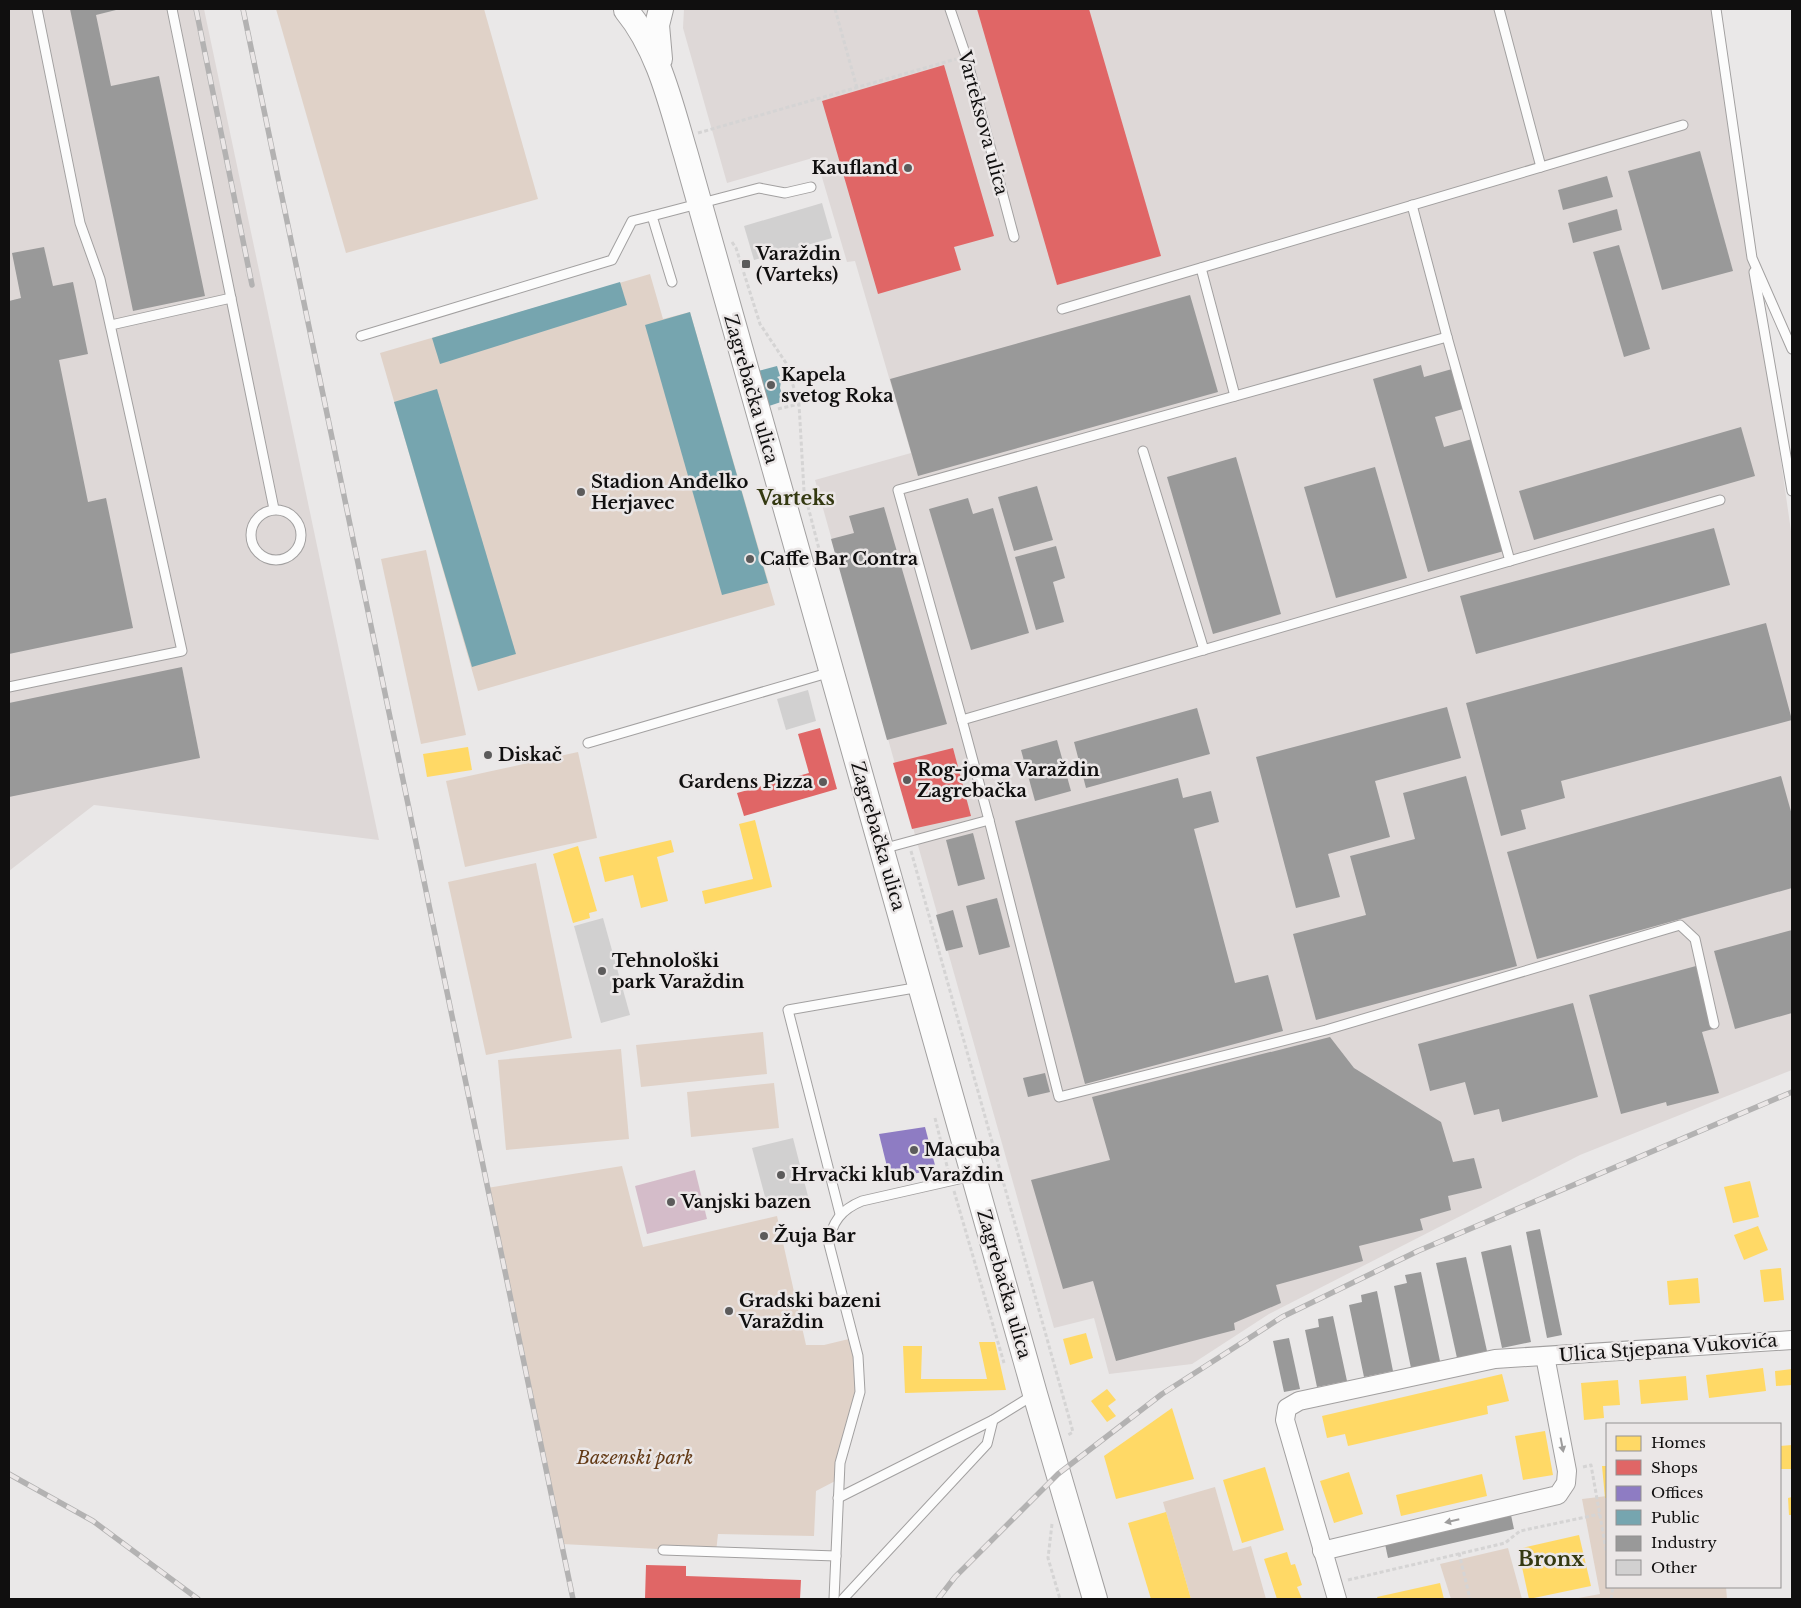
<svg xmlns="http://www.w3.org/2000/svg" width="1801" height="1608" viewBox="0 0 1801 1608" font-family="'Libre Baskerville',serif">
<rect width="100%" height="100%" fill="#eae8e8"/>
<g fill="#ded8d7">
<polygon points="9,9 204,9 379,840 94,805 9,871"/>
<polygon points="684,9 1716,9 1792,538 1792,1070 1580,1155 1269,1314 1192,1364 1109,1374 1094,1318 1054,1328 815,480 911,453 855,261 847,262 816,157 727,183 683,28"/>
</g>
<g fill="#e0d2c8">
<polygon points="276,9 484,9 538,199 346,253"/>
<polygon points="650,274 663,319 690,312 775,605 478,691 380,353"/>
<polygon points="426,550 466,735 421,744 381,559"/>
<polygon points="578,752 597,838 465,867 446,781"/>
<polygon points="536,863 572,1038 486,1055 448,882"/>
<polygon points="763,1032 767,1074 641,1087 636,1045"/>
<polygon points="621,1049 629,1139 506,1150 498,1060"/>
<polygon points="774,1083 779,1128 691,1137 687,1092"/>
<polygon points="622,1166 643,1247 777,1216 806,1345 824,1345 853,1338 860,1392 839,1479 816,1491 814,1536 718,1534 716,1552 562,1544 487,1188"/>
<polygon points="1215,1487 1233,1551 1251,1546 1266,1599 1191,1599 1163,1502"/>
<polygon points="1607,1496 1607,1587 1726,1587 1727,1599 1573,1599 1600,1594 1582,1499"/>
<polygon points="1508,1548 1522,1599 1451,1599 1440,1564"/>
</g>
<polygon fill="#d4bcc9" points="695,1170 707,1219 647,1234 635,1186"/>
<g fill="#ffd966">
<polygon points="468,747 472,770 427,777 423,754"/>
<polygon points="755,820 772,887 705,904 702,891 753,879 739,824"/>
<polygon points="671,840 674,852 657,857 668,901 641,908 633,875 605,882 599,857"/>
<polygon points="578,846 597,911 589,913 590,918 573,923 553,854"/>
<polygon points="1750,1181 1759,1217 1733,1223 1724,1187"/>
<polygon points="1758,1226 1768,1250 1744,1260 1734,1235"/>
<polygon points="1781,1268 1784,1300 1764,1302 1760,1270"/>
<polygon points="1698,1278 1700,1303 1669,1305 1667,1281"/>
<polygon points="1086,1333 1093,1358 1070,1365 1063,1339"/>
<polygon points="979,1342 995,1342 1006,1390 905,1393 903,1346 922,1346 921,1379 987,1379"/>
<polygon points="1763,1368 1766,1391 1709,1398 1706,1375"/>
<polygon points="1792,1369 1792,1385 1776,1386 1775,1371"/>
<polygon points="1502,1374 1509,1401 1487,1406 1488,1414 1348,1446 1345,1434 1327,1438 1322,1416"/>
<polygon points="1686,1376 1688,1400 1641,1404 1639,1380"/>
<polygon points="1618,1380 1620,1405 1603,1406 1604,1418 1584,1420 1581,1383"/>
<polygon points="1107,1389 1116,1400 1108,1406 1116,1416 1107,1422 1091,1401"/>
<polygon points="1172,1408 1194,1479 1116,1499 1104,1456"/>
<polygon points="1545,1431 1553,1475 1523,1480 1515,1436"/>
<polygon points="1792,1445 1792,1469 1780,1469 1780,1446"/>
<polygon points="1602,1466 1607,1466 1607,1498 1605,1498"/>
<polygon points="1265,1467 1284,1530 1242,1543 1223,1480"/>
<polygon points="1349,1472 1363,1514 1334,1523 1320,1481"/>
<polygon points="1482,1474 1487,1496 1401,1516 1396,1495"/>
<polygon points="1792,1497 1792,1515 1789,1515 1788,1498"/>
<polygon points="1166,1512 1191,1599 1151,1599 1128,1523"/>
<polygon points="1579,1535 1591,1586 1529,1599 1518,1549"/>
<polygon points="1287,1552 1291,1565 1295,1564 1302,1585 1297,1587 1302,1599 1277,1599 1264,1559"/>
<polygon points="1440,1583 1444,1599 1378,1599 1377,1597"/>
</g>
<g fill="#e06666">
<polygon points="977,9 1089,9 1161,256 1057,285"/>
<polygon points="944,65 994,236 954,247 961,270 878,294 822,101"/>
<polygon points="820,728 837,789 744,816 737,793 809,773 798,734"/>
<polygon points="953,748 971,816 912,829 893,763"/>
<polygon points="646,1565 686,1566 686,1576 801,1580 800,1599 645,1599"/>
</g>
<polygon fill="#8e7cc3" points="925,1127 936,1169 890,1179 879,1134"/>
<g fill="#76a5af">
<polygon points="620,282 627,305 440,364 432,338"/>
<polygon points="690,312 768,583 722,595 645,325"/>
<polygon points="777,366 780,376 777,377 781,381 780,388 784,401 769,406 758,371"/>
<polygon points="437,389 516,654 472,667 394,402"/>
</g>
<g fill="#999">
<polygon points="70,9 120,9 96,15 111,86 159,76 205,296 133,311"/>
<polygon points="1700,151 1733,271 1662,290 1628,171"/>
<polygon points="1607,176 1613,197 1563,210 1558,190"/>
<polygon points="1617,209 1622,230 1573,243 1568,223"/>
<polygon points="1619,245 1650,349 1624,357 1593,252"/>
<polygon points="44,247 53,286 73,282 88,354 59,360 88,502 106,498 133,628 9,654 9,301 21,298 12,253"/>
<polygon points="1190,295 1218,392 918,476 890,379"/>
<polygon points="1421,365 1424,377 1452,369 1463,409 1435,417 1444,447 1472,439 1504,551 1428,572 1373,379"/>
<polygon points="1741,427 1755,476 1534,540 1519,491"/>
<polygon points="1236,457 1281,614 1213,634 1167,477"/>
<polygon points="1375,467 1407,578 1336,598 1304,487"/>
<polygon points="1037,486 1053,540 1014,551 998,497"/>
<polygon points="968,498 973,514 993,508 1029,633 971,650 929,509"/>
<polygon points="884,507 947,724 887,740 831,539 854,533 849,516"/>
<polygon points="1714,528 1730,585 1476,654 1460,596"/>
<polygon points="1056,546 1065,578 1053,582 1064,622 1036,630 1015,557"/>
<polygon points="1766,623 1792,720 1561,781 1565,798 1521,810 1526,829 1501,836 1466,703"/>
<polygon points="182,667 200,758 9,797 9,703"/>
<polygon points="1447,707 1461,758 1375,781 1390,837 1328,854 1340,897 1296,908 1256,757"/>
<polygon points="1197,708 1210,754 1086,788 1074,742"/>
<polygon points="1057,740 1071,791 1035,801 1021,750"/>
<polygon points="1466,776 1517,966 1316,1020 1293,934 1366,915 1350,856 1415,839 1403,793"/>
<polygon points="1781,776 1792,815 1792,888 1537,959 1507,852"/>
<polygon points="1178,778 1183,798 1211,791 1219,822 1194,829 1235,983 1268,975 1283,1031 1085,1084 1015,821"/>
<polygon points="973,833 985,879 958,886 946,840"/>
<polygon points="997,898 1010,947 979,955 966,906"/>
<polygon points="953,910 963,947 946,951 936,915"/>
<polygon points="1792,930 1792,1013 1735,1029 1714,951"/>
<polygon points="1696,966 1713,1029 1702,1032 1719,1093 1667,1106 1666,1102 1621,1114 1589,995"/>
<polygon points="1573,1003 1598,1097 1502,1122 1499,1109 1474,1115 1465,1082 1430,1091 1418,1044"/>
<polygon points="1330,1037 1354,1068 1441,1122 1453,1162 1474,1158 1482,1188 1448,1196 1451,1210 1420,1219 1423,1230 1359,1246 1363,1261 1276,1285 1281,1303 1234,1323 1235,1330 1116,1361 1093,1281 1063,1289 1031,1180 1110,1160 1092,1097"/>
<polygon points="1045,1073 1050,1092 1028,1097 1023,1078"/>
<polygon points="1540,1229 1562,1335 1547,1338 1526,1232"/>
<polygon points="1511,1245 1531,1342 1502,1348 1481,1252"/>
<polygon points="1466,1257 1487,1351 1457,1358 1436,1263"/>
<polygon points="1421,1272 1440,1361 1411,1368 1394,1286 1407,1283 1405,1275"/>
<polygon points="1377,1291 1393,1371 1364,1377 1349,1305 1362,1302 1361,1295"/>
<polygon points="1333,1316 1347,1381 1317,1387 1305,1330 1319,1327 1318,1319"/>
<polygon points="1289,1338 1300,1389 1284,1392 1273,1341"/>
<polygon points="1511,1515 1514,1529 1388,1558 1385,1544"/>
</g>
<g fill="#d1d0d0">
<polygon points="822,203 832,238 754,260 744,226"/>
<polygon points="808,690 816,721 786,730 777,699"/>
<polygon points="603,918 630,1015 601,1023 574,926"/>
<polygon points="793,1138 810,1204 793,1209 791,1202 768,1208 752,1148"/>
</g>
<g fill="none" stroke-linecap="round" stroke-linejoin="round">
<defs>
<g id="service">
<polyline points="172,9 274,509"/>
<polyline points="950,9 966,56 1014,237"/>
<polyline points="1499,9 1541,167"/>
<polyline points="1716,9 1752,258 1792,349"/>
<polyline points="1412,205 1447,337"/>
<polyline points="1201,268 1235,396"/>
<polyline points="1754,272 1792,491"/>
<polyline points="672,282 652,216 759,188 785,193 811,187"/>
<polyline points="1062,309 1683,125"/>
<polyline points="111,325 231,298"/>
<polyline points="361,336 612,260 632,221 652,216"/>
<polyline points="1143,451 1204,650"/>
<circle cx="276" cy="535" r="25"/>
<polyline points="9,687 182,651 100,279 80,223 37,9"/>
<polyline points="962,720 898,490 1447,337 1510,561"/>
<polyline points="588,743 831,672"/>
<polyline points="989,820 962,720 1720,500"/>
<polyline points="882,849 989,820 1059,1097 1326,1030 1680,925 1695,939 1714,1024"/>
<polyline points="840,1214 788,1010 920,987"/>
<polyline points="838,1498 993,1420 1035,1394"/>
<polyline points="663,1550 836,1556"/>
<path d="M 834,1599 L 840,1463 L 860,1392 L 858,1356 L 829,1244 C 831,1222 842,1209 862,1201 L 972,1176"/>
<polyline points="843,1599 987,1444 993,1420"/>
</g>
<g id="minor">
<polyline points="1322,1551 1558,1495 1566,1483 1567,1471 1545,1356"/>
<polyline points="1337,1599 1285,1420 1287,1408 1299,1401 1495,1359 1792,1340"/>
</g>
<g id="secondary">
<path d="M 626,10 C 659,50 671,105 686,155 L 1035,1394 L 1095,1599"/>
<polyline points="660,59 657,25 661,9"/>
</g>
</defs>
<use href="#service" stroke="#a2a0a0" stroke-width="11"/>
<use href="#minor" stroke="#a2a0a0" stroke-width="20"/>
<use href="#secondary" stroke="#a2a0a0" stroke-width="26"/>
<g stroke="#d5d4d4" stroke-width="3" stroke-dasharray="4 2.5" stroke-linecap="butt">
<polyline points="835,9 857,88"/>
<polyline points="698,133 956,59"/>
<polyline points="732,242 736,248 760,324 786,363 799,404 804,491 819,549"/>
<polyline points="778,409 799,404"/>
<polyline points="911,851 1073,1432 1068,1435"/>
<polyline points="935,1118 948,1170"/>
<polyline points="954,1191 1004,1363"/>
<polyline points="1583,1467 1591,1465 1607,1555"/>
<polyline points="1052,1524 1048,1558 1060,1599"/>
<polyline points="1459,1553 1470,1599"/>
<polyline points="1348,1580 1505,1543 1520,1531 1600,1514"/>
<polyline points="1611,1599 1613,1587"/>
</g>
<use href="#service" stroke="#fcfcfc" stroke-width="9"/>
<use href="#minor" stroke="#fcfcfc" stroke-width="18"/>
<use href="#secondary" stroke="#fcfcfc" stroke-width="24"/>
<defs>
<g id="rail">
<polyline points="196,9 252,285"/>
<polyline points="243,9 573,1599"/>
<polyline points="9,1474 93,1521 198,1599"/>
<polyline points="938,1599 955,1577 1058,1474 1162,1394 1282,1317 1418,1251 1792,1092"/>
</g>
</defs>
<use href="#rail" stroke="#b3b2b2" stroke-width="5.5"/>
<use href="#rail" stroke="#ebe7e7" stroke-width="4" stroke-dasharray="11" stroke-linecap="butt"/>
</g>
<defs><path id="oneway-solid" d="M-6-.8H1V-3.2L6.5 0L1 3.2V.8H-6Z" transform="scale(1.25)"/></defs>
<g fill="#9e9d9d">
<use href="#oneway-solid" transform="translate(1562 1445) rotate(79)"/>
<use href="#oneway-solid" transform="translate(1452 1521) rotate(167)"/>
</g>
<g fill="#5c5b5b" stroke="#ebe7e7" stroke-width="2">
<circle cx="908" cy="168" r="5"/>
<rect x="741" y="259" width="10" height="10" rx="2.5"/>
<circle cx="771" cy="385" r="5"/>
<circle cx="581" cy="492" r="5"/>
<circle cx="750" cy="559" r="5"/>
<circle cx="488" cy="755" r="5"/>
<circle cx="907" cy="780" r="5"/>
<circle cx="823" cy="782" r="5"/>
<circle cx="602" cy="971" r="5"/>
<circle cx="914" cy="1150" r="5"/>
<circle cx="781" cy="1175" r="5"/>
<circle cx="671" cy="1202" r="5"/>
<circle cx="764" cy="1236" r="5"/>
<circle cx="729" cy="1311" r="5"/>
</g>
<g text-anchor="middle" stroke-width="5" stroke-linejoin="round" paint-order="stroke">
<g font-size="18" fill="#100f0f" stroke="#ebe7e7">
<text transform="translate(983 123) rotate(75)" y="6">Varteksova ulica</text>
<text transform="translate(751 389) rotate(74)" y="6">Zagrebačka ulica</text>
<text transform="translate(878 836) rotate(74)" y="6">Zagrebačka ulica</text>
<text transform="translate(1004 1284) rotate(74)" y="6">Zagrebačka ulica</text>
<text transform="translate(1668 1348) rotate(-4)" y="6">Ulica Stjepana Vukovića</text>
</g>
<g font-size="18" font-weight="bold" fill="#100f0f" stroke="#ebe7e7" text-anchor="start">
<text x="898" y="174" text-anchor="end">Kaufland</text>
<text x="756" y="260">Varaždin<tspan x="756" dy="21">(Varteks)</tspan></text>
<text x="781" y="381">Kapela<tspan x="781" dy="21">svetog Roka</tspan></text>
<text x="591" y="488">Stadion Anđelko<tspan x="591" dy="21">Herjavec</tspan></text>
<text x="760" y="565">Caffe Bar Contra</text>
<text x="498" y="761">Diskač</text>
<text x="917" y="776">Rog-joma Varaždin<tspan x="917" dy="21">Zagrebačka</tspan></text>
<text x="813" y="788" text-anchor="end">Gardens Pizza</text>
<text x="612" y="967">Tehnološki<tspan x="612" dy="21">park Varaždin</tspan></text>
<text x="924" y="1156">Macuba</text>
<text x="791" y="1181">Hrvački klub Varaždin</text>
<text x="681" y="1208">Vanjski bazen</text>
<text x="774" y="1242">Žuja Bar</text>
<text x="739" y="1307">Gradski bazeni<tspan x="739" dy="21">Varaždin</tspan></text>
</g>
<g font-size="18" font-style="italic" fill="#633a16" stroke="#ebe7e7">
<text x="635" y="1464">Bazenski park</text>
</g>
<g font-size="20" font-weight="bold" fill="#343911" stroke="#ebe7e7">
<text x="796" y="505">Varteks</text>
<text x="1551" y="1566">Bronx</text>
</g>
</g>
<rect width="1801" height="1608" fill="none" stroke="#100f0f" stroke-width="20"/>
<rect x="1606" y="1423" width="175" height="165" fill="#ebe7e7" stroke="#939191"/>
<rect x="1616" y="1436" width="25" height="15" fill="#ffd966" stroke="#939191"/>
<text x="1651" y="1448" font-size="15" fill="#100f0f">Homes</text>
<rect x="1616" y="1460" width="25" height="15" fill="#e06666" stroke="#939191"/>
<text x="1651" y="1473" font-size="15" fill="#100f0f">Shops</text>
<rect x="1616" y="1486" width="25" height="15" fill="#8e7cc3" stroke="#939191"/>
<text x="1651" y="1498" font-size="15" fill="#100f0f">Offices</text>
<rect x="1616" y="1510" width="25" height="15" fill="#76a5af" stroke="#939191"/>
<text x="1651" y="1523" font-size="15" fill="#100f0f">Public</text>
<rect x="1616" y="1536" width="25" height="15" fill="#999999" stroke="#939191"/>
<text x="1651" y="1548" font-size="15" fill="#100f0f">Industry</text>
<rect x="1616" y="1560" width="25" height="15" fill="#d1d0d0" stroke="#939191"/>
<text x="1651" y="1573" font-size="15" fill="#100f0f">Other</text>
</svg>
